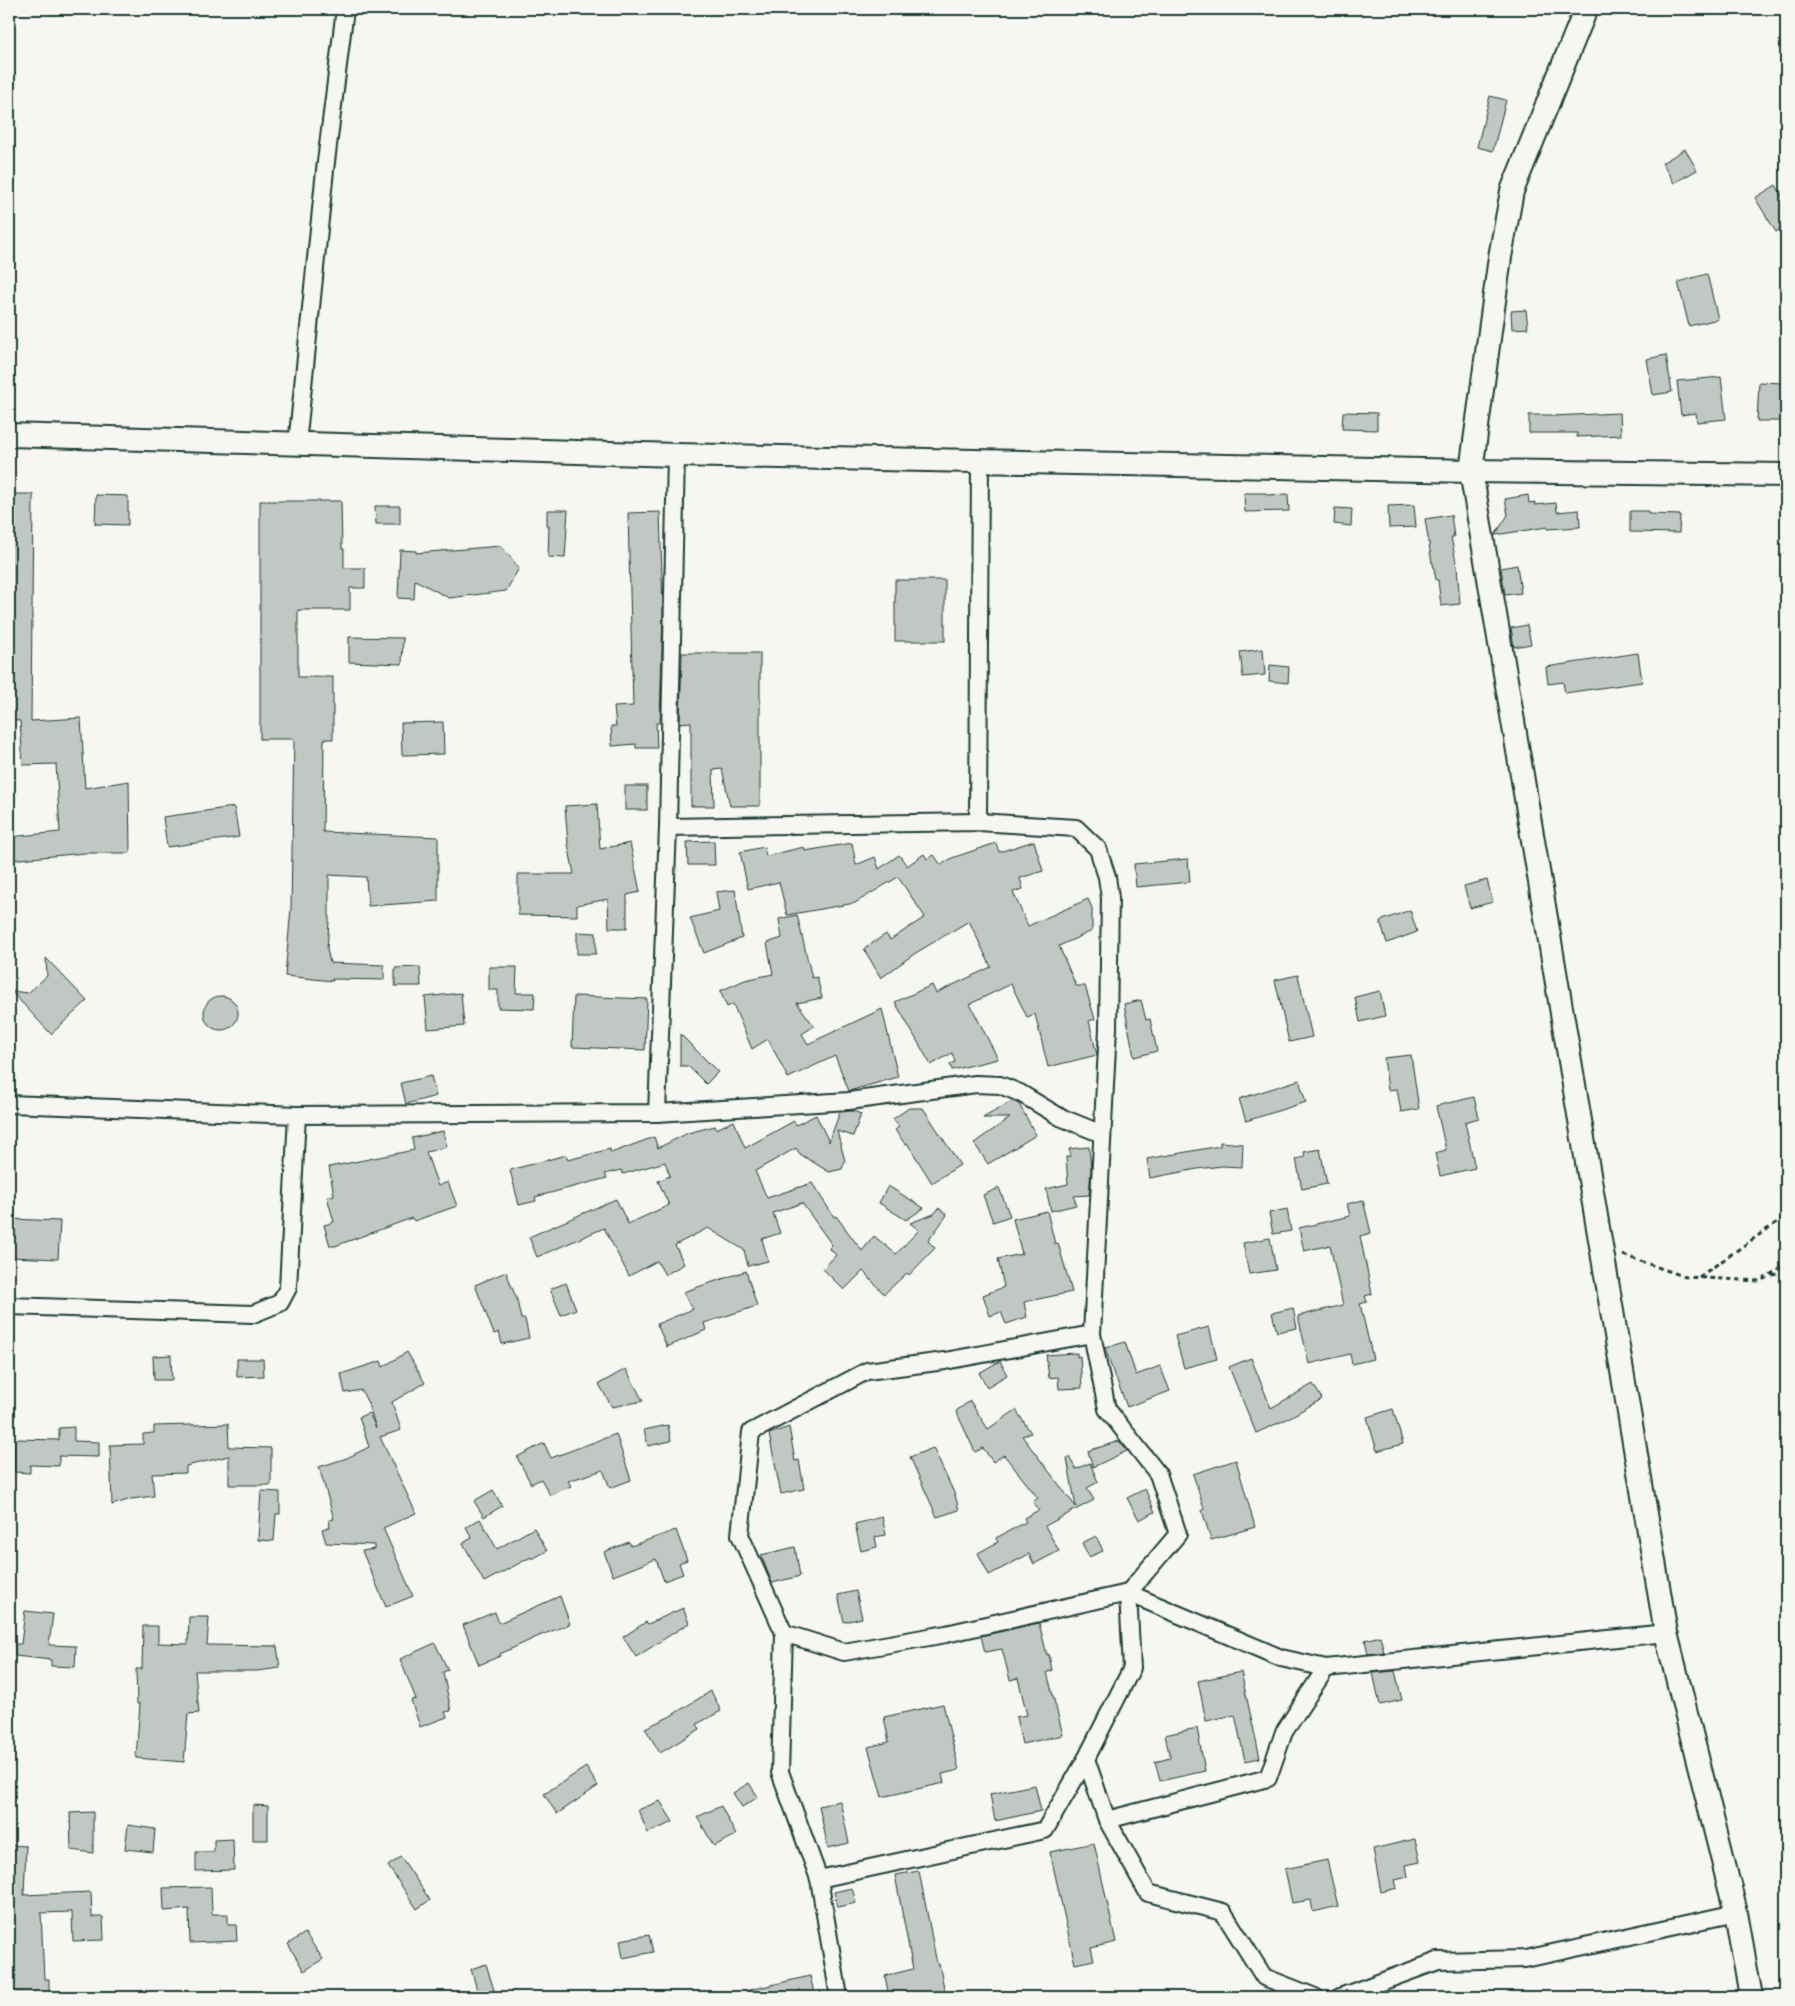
<svg xmlns="http://www.w3.org/2000/svg" width="1795" height="2006" viewBox="0 0 1795 2006" font-family="Dekko,sans-serif">
<rect width="100%" height="100%" fill="#f6f6f2"/>
<filter id="ink" filterUnits="userSpaceOnUse"><feTurbulence type="fractalNoise" baseFrequency=".02" numOctaves="2"/><feDisplacementMap in="SourceGraphic" scale="10" xChannelSelector="R" yChannelSelector="G"/><feConvolveMatrix kernelMatrix="1 2 1 2 8 2 1 2 1" color-interpolation-filters="sRGB"/></filter>
<g filter="url(#ink)">
<g fill="#c1c8c3" stroke="#1f3d34">
<polygon points="1490,96 1506,100 1493,151 1477,147"/>
<polygon points="1685,149 1697,170 1674,183 1662,163"/>
<polygon points="1776,185 1786,203 1786,225 1776,232 1755,198"/>
<polygon points="1707,274 1718,319 1689,326 1678,282"/>
<polygon points="1526,310 1528,328 1512,329 1511,311"/>
<polygon points="1666,355 1672,392 1653,395 1647,359"/>
<polygon points="1721,377 1726,419 1697,422 1696,413 1681,415 1677,381"/>
<polygon points="1759,382 1786,383 1786,421 1757,421"/>
<polygon points="1343,412 1377,413 1377,430 1342,429"/>
<polygon points="1620,413 1621,435 1577,437 1577,433 1529,433 1529,415 1552,415 1552,416"/>
<polygon points="1244,493 1266,493 1266,495 1288,494 1289,511 1245,512"/>
<polygon points="9,494 33,494 31,721 81,718 85,788 129,781 130,853 85,853 9,860 9,837 60,832 56,764 23,765 20,721 9,720"/>
<polygon points="96,495 128,496 128,525 95,524"/>
<polygon points="1528,495 1529,503 1535,502 1535,505 1556,503 1557,512 1579,510 1580,527 1547,529 1547,527 1495,535 1508,515 1505,499"/>
<polygon points="260,501 341,501 342,549 344,549 344,568 365,568 365,588 350,588 350,610 298,610 298,677 333,677 333,739 324,739 323,832 438,837 438,901 368,906 366,877 329,875 329,922 327,949 330,963 384,965 384,980 332,979 333,981 285,976 291,908 294,739 260,739"/>
<polygon points="1414,505 1416,527 1389,528 1388,506"/>
<polygon points="375,506 400,506 400,524 376,524"/>
<polygon points="1335,508 1352,509 1351,526 1334,524"/>
<polygon points="547,510 568,510 565,558 548,557 549,526 547,526"/>
<polygon points="1630,511 1648,511 1648,514 1680,515 1679,533 1630,532"/>
<polygon points="660,512 663,611 660,723 656,723 657,748 636,748 636,744 612,746 611,726 616,726 614,707 633,706 628,513"/>
<polygon points="1451,515 1454,537 1451,537 1457,567 1460,604 1441,606 1438,580 1436,580 1433,563 1432,563 1425,519"/>
<polygon points="501,546 519,568 506,591 449,598 415,580 414,599 398,598 400,550 416,551 416,553"/>
<polygon points="1517,565 1521,593 1505,595 1501,568"/>
<rect x="895" y="580" width="50" height="61"/>
<polygon points="1527,625 1531,644 1514,647 1511,628"/>
<polygon points="349,637 403,638 402,664 349,662"/>
<polygon points="1263,649 1265,675 1243,677 1240,652"/>
<polygon points="682,653 760,653 760,806 730,806 722,769 713,770 714,806 691,806 691,722 680,723"/>
<polygon points="1638,653 1642,682 1565,693 1563,682 1548,684 1546,667"/>
<polygon points="1270,665 1289,667 1288,683 1269,681"/>
<polygon points="443,722 444,754 402,755 401,723"/>
<rect x="625" y="786" width="22" height="24"/>
<polygon points="597,804 600,849 630,843 640,892 627,895 627,928 609,928 608,899 577,905 577,916 518,915 518,874 574,874 568,844 565,806"/>
<polygon points="234,807 239,837 167,847 163,817"/>
<polygon points="714,841 715,865 688,865 687,842"/>
<polygon points="1034,841 1043,871 1020,878 1023,889 1013,892 1028,926 1088,899 1092,908 1092,931 1059,946 1076,986 1085,986 1095,1019 1089,1021 1097,1055 1048,1067 1035,1014 1027,1017 1011,984 970,1004 998,1059 952,1070 950,1064 955,1062 952,1053 931,1065 895,1002 932,985 936,993 991,967 969,921 914,954 881,978 864,949 886,934 890,940 925,917 898,877 855,903 787,915 779,882 748,889 740,852 764,847 766,856 804,847 805,851 852,843 856,865 875,857 879,869 899,855 907,866 924,854 927,859 934,855 941,865 952,858 996,843 999,852"/>
<polygon points="1188,859 1190,882 1136,887 1134,864"/>
<polygon points="1487,880 1493,902 1470,908 1464,886"/>
<polygon points="735,890 742,938 704,953 690,918 719,911 716,892"/>
<polygon points="1410,910 1417,932 1387,943 1380,921"/>
<polygon points="797,915 812,978 817,977 822,998 797,1003 814,1026 802,1034 808,1044 882,1009 898,1077 849,1091 835,1056 788,1078 768,1039 752,1049 733,1004 727,1007 720,991 745,980 773,974 767,943 782,938 779,919"/>
<polygon points="577,932 596,933 596,954 577,954"/>
<polygon points="46,958 87,1001 51,1034 11,991 28,993 47,976"/>
<polygon points="420,967 421,986 395,986 395,968"/>
<polygon points="489,967 517,967 516,993 535,993 534,1009 498,1008 498,990 489,990"/>
<polygon points="1298,975 1312,1037 1289,1042 1275,980"/>
<polygon points="1380,991 1385,1016 1360,1022 1355,997"/>
<polygon points="461,993 464,1026 428,1029 425,997"/>
<polygon points="574,996 647,999 645,1050 572,1047"/>
<circle cx="221" cy="1013" r="17"/>
<polygon points="1141,1000 1146,1020 1150,1019 1157,1051 1134,1057 1124,1004"/>
<polygon points="680,1034 718,1072 706,1084 688,1066 680,1066"/>
<polygon points="1411,1055 1419,1109 1401,1112 1397,1089 1388,1090 1384,1058"/>
<polygon points="431,1076 436,1096 406,1104 401,1083"/>
<polygon points="1299,1080 1306,1102 1246,1121 1239,1099"/>
<polygon points="1474,1097 1479,1118 1465,1122 1475,1168 1440,1176 1435,1153 1446,1150 1436,1106"/>
<polygon points="1012,1101 1019,1104 1036,1135 988,1164 974,1143 1010,1118 983,1118"/>
<polygon points="909,1108 923,1108 960,1165 932,1183 907,1143 905,1144 895,1130 899,1127 893,1119"/>
<polygon points="853,1111 861,1114 853,1136 837,1131 845,1161 842,1169 829,1172 800,1154 796,1148 755,1171 767,1198 812,1183 834,1217 836,1216 862,1251 874,1236 896,1254 919,1230 910,1223 934,1214 939,1208 947,1215 928,1241 935,1248 909,1275 907,1273 884,1294 863,1271 844,1290 823,1269 836,1255 829,1248 832,1245 802,1203 773,1213 780,1233 762,1239 768,1261 748,1266 744,1250 708,1228 675,1245 684,1264 665,1275 657,1261 629,1276 604,1228 537,1257 529,1237 616,1199 628,1224 669,1205 658,1181 670,1176 665,1162 623,1174 621,1170 605,1174 607,1178 535,1197 536,1201 519,1205 510,1170 566,1155 568,1160 610,1149 611,1153 654,1137 658,1148 688,1133 715,1126 716,1129 734,1121 745,1148 794,1121 796,1125 816,1115 829,1142 840,1112"/>
<polygon points="443,1131 447,1147 426,1152 438,1186 448,1182 457,1206 414,1221 412,1218 335,1246 330,1246 324,1225 334,1222 327,1197 334,1195 329,1167 414,1150 412,1138"/>
<polygon points="1220,1142 1243,1144 1242,1167 1222,1166 1197,1169 1150,1178 1147,1159 1220,1146"/>
<polygon points="1089,1147 1091,1169 1089,1195 1074,1196 1076,1205 1051,1211 1046,1189 1068,1184 1066,1157 1071,1156 1069,1149"/>
<polygon points="1320,1149 1327,1184 1302,1189 1296,1159 1305,1157 1304,1152"/>
<polygon points="888,1186 924,1208 906,1220 879,1203"/>
<polygon points="999,1188 1010,1216 993,1222 983,1195"/>
<polygon points="1363,1200 1371,1233 1360,1236 1372,1294 1365,1296 1367,1302 1360,1304 1373,1359 1352,1364 1350,1354 1309,1364 1298,1316 1343,1305 1330,1245 1304,1251 1299,1228 1350,1216 1347,1204"/>
<polygon points="1287,1209 1291,1231 1273,1234 1269,1213"/>
<polygon points="1047,1211 1055,1244 1058,1243 1072,1292 1024,1302 1027,1317 1006,1324 1001,1312 990,1316 983,1295 1004,1287 998,1259 1022,1254 1013,1219"/>
<polygon points="9,1219 60,1221 58,1259 9,1257"/>
<polygon points="1270,1238 1276,1270 1249,1274 1243,1243"/>
<polygon points="746,1271 757,1306 704,1323 706,1330 667,1347 657,1324 693,1309 683,1292"/>
<polygon points="506,1272 517,1300 521,1319 525,1319 529,1338 502,1344 499,1332 494,1334 475,1285"/>
<polygon points="566,1283 576,1309 561,1315 550,1289"/>
<polygon points="1293,1308 1297,1328 1277,1332 1272,1313"/>
<polygon points="1209,1327 1217,1359 1184,1368 1175,1336"/>
<polygon points="1125,1342 1136,1375 1160,1366 1170,1391 1127,1407 1116,1378 1115,1378 1105,1348"/>
<polygon points="407,1352 425,1383 392,1402 401,1430 380,1437 416,1513 383,1528 413,1596 386,1607 362,1551 374,1549 374,1545 326,1543 322,1529 330,1527 329,1520 334,1519 319,1467 347,1458 369,1447 359,1417 369,1413 376,1428 368,1403 361,1390 345,1393 341,1374 381,1361 383,1367"/>
<polygon points="1077,1353 1077,1357 1080,1356 1082,1388 1059,1389 1058,1377 1049,1378 1046,1355"/>
<polygon points="171,1355 172,1380 154,1380 153,1356"/>
<polygon points="1251,1358 1271,1408 1313,1384 1322,1399 1283,1421 1256,1433 1229,1367"/>
<polygon points="237,1359 263,1359 264,1376 237,1377"/>
<polygon points="1000,1361 1007,1375 987,1387 979,1373"/>
<polygon points="626,1369 643,1401 612,1407 599,1384"/>
<polygon points="970,1401 988,1429 1016,1410 1031,1433 1022,1436 1076,1507 1067,1458 1069,1457 1076,1469 1090,1463 1098,1482 1087,1488 1094,1500 1045,1526 1059,1551 1034,1564 1029,1554 989,1575 978,1553 998,1542 996,1538 1026,1522 1024,1518 1039,1510 1033,1502 1038,1498 1004,1455 993,1462 983,1448 975,1452 956,1411"/>
<polygon points="1393,1409 1403,1444 1377,1451 1367,1417"/>
<polygon points="228,1424 229,1447 271,1448 271,1485 229,1485 229,1456 186,1466 186,1473 152,1474 154,1496 131,1499 112,1505 110,1445 143,1444 143,1434 154,1433 154,1426"/>
<polygon points="668,1425 671,1441 648,1446 644,1430"/>
<polygon points="74,1427 74,1441 99,1442 99,1457 59,1456 59,1466 30,1465 30,1473 14,1472 15,1439 59,1440 59,1428"/>
<polygon points="789,1427 795,1461 799,1460 804,1489 781,1494 769,1434"/>
<polygon points="616,1434 631,1480 610,1488 603,1470 568,1481 571,1486 550,1495 541,1479 531,1484 517,1457 544,1443 551,1458"/>
<polygon points="1119,1441 1127,1451 1093,1467 1088,1451"/>
<polygon points="933,1448 955,1495 959,1510 937,1517 910,1457"/>
<polygon points="1236,1460 1255,1527 1211,1540 1202,1510 1204,1509 1193,1474"/>
<polygon points="1145,1489 1155,1512 1139,1520 1127,1498"/>
<polygon points="493,1490 502,1506 484,1517 474,1501"/>
<polygon points="261,1491 280,1492 280,1514 276,1514 274,1541 258,1540"/>
<polygon points="882,1517 886,1535 875,1537 877,1547 861,1551 855,1524"/>
<polygon points="480,1519 497,1549 534,1528 547,1551 532,1559 531,1557 484,1582 463,1543 472,1538 466,1527"/>
<polygon points="676,1530 687,1560 679,1563 683,1574 664,1581 656,1559 613,1576 604,1552 629,1542 631,1546"/>
<polygon points="1096,1536 1103,1551 1089,1557 1082,1543"/>
<polygon points="795,1547 800,1576 772,1583 761,1555"/>
<polygon points="856,1591 862,1618 844,1622 838,1595"/>
<polygon points="560,1596 570,1624 539,1636 500,1654 500,1656 479,1665 463,1625 495,1612 499,1623"/>
<polygon points="683,1608 689,1623 636,1657 623,1637 646,1622 648,1624"/>
<polygon points="25,1611 53,1614 49,1645 76,1646 75,1667 51,1666 51,1660 15,1656 15,1644 21,1644"/>
<polygon points="189,1617 209,1617 207,1645 277,1646 280,1668 257,1671 195,1671 199,1713 188,1714 184,1762 136,1758 140,1704 137,1704 136,1669 142,1669 143,1626 158,1626 158,1643 188,1644"/>
<polygon points="1039,1623 1047,1655 1049,1654 1052,1671 1047,1672 1063,1735 1022,1744 1016,1717 1027,1715 1018,1678 1010,1680 1002,1649 985,1652 981,1636"/>
<polygon points="1380,1636 1384,1652 1368,1654 1365,1640"/>
<polygon points="435,1643 448,1670 443,1672 451,1711 445,1712 447,1717 420,1727 411,1700 416,1699 400,1659"/>
<polygon points="1395,1671 1402,1700 1380,1705 1373,1673"/>
<polygon points="1241,1672 1260,1758 1245,1761 1235,1715 1206,1721 1198,1681"/>
<polygon points="711,1691 721,1711 697,1724 700,1729 660,1753 645,1728 669,1717"/>
<polygon points="943,1704 959,1770 942,1774 944,1783 882,1797 868,1747 889,1742 884,1717"/>
<polygon points="1197,1728 1205,1771 1160,1781 1155,1762 1170,1758 1165,1735"/>
<polygon points="586,1767 598,1786 557,1814 544,1794"/>
<polygon points="749,1783 758,1797 742,1807 733,1793"/>
<polygon points="1035,1785 1041,1811 995,1821 990,1794"/>
<polygon points="660,1801 673,1822 648,1833 638,1810"/>
<polygon points="840,1801 849,1843 828,1848 819,1806"/>
<polygon points="253,1805 268,1806 268,1840 253,1840"/>
<polygon points="721,1806 736,1835 714,1846 697,1817"/>
<polygon points="93,1812 93,1853 71,1850 70,1813"/>
<polygon points="128,1825 155,1829 153,1852 125,1849"/>
<polygon points="233,1839 234,1870 196,1871 196,1852 214,1852 214,1840"/>
<polygon points="1415,1839 1420,1862 1406,1865 1408,1877 1395,1880 1397,1888 1381,1892 1373,1849"/>
<polygon points="1094,1843 1116,1942 1091,1948 1094,1960 1075,1964 1050,1852"/>
<polygon points="9,1845 26,1846 24,1895 91,1892 92,1917 103,1917 104,1940 73,1941 72,1912 41,1913 44,1979 49,1979 49,1997 9,1997"/>
<polygon points="401,1857 430,1900 417,1909 388,1866"/>
<polygon points="1327,1860 1338,1906 1313,1912 1311,1900 1292,1903 1285,1869"/>
<polygon points="919,1871 937,1964 939,1964 946,1997 918,1997 917,1992 889,1997 885,1976 913,1969 895,1875"/>
<polygon points="211,1887 212,1914 228,1914 228,1925 236,1925 237,1941 190,1943 189,1909 164,1911 163,1888"/>
<polygon points="852,1888 856,1903 838,1907 834,1892"/>
<polygon points="305,1933 323,1959 304,1971 288,1944"/>
<polygon points="649,1935 653,1952 623,1958 620,1940"/>
<polygon points="486,1964 496,1997 479,1997 471,1969"/>
<polygon points="810,1976 815,1997 746,1997 745,1991"/>
</g>
<g fill="none" stroke-linecap="round" stroke-linejoin="round">
<defs>
<g id="street">
<polyline points="297,445 325,170 345,9"/>
<polyline points="978,822 980,460"/>
<polyline points="668,827 978,822 1076,828 1098,849 1107,877 1110,898 1108,1028 1092,1334 1107,1409 1158,1474 1178,1534 1128,1593 1132,1668 1086,1759 1045,1830 819,1879"/>
<polyline points="9,1104 297,1115 657,1113 849,1101 976,1084 1000,1085 1020,1093 1060,1117 1102,1134"/>
<polyline points="657,1113 668,827 676,455"/>
<polyline points="9,1306 253,1314 280,1303 288,1288 297,1115"/>
<polyline points="784,1633 844,1652 946,1634 1128,1593 1281,1658 1326,1668 1666,1633"/>
<polyline points="1086,1759 1107,1820 1148,1893 1223,1912 1264,1977 1315,1997"/>
<polyline points="1107,1820 1268,1778 1284,1732 1326,1668"/>
<polyline points="839,1997 819,1879 780,1772 784,1633 740,1535 751,1432 867,1371 945,1361 1092,1334"/>
<polyline points="1340,1997 1438,1961 1525,1959 1736,1913"/>
</g>
<g id="secondary">
<polyline points="1586,9 1512,191 1500,257 1471,471 1666,1633 1736,1913 1751,1997"/>
<polyline points="9,435 676,455 1471,471 1786,475"/>
</g>
</defs>
<use href="#street" stroke="#1f3d34" stroke-width="20"/>
<use href="#secondary" stroke="#1f3d34" stroke-width="26"/>
<g stroke="#1f3d34" stroke-width="3" stroke-dasharray="5 4" stroke-linecap="butt">
<polyline points="1623,1255 1686,1277 1761,1281 1786,1264"/>
<polyline points="1772,1275 1786,1273"/>
<polyline points="1699,1277 1786,1216"/>
</g>
<use href="#street" stroke="#f6f6f2" stroke-width="16"/>
<use href="#secondary" stroke="#f6f6f2" stroke-width="22"/>
</g>
</g>
<rect width="1795" height="2006" fill="none" stroke="#f6f6f2" stroke-width="30"/>
<rect x="15" y="15" width="1765" height="1976" fill="none" stroke="#1f3d34" stroke-width="2" filter="url(#ink)"/>
</svg>
